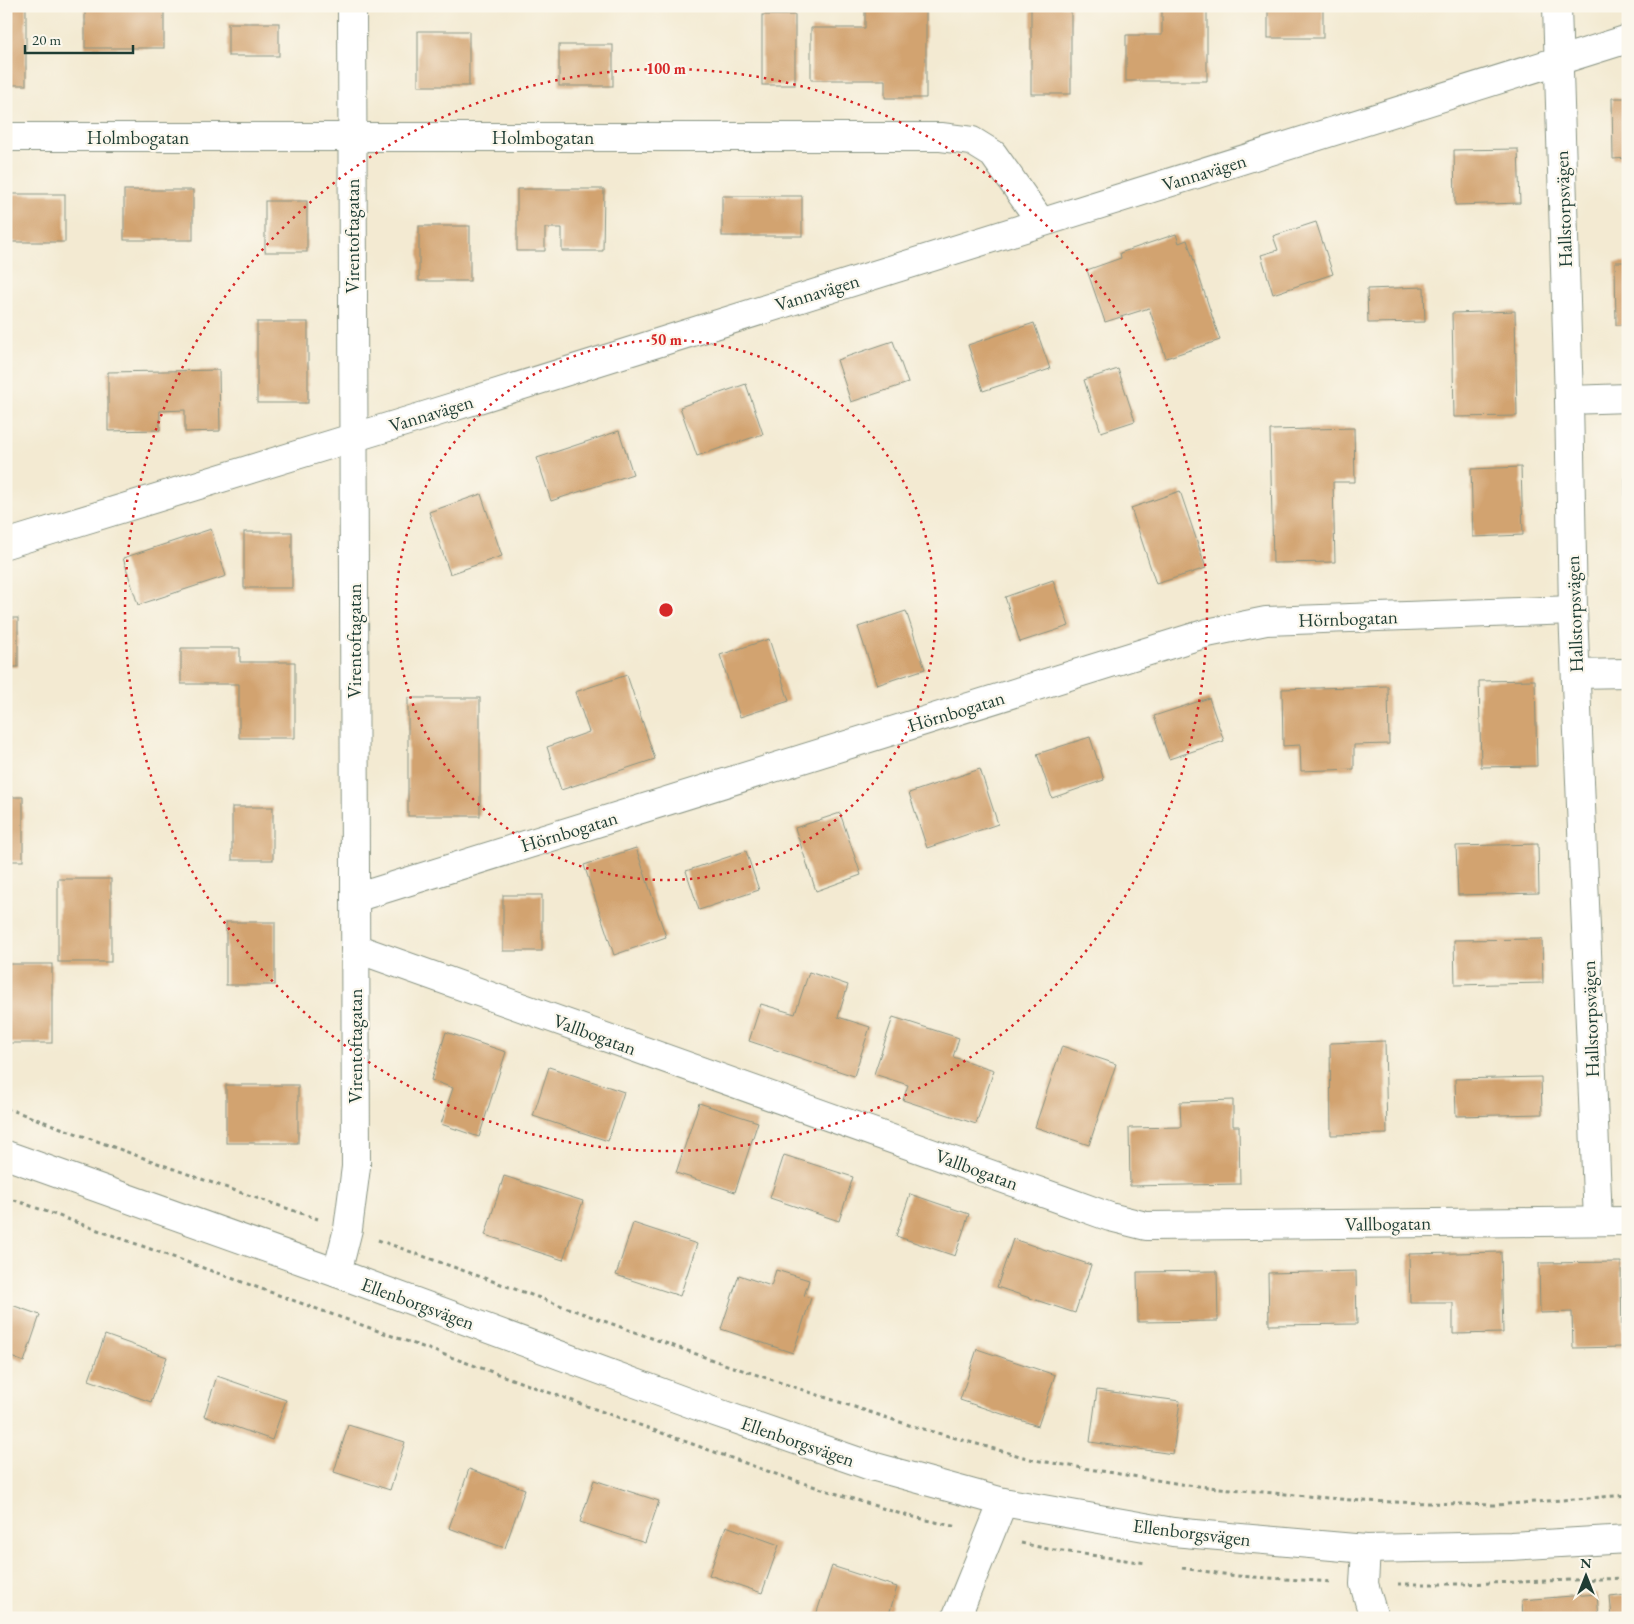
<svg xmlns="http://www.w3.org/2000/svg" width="1634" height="1624" viewBox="0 0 1634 1624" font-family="'EB Garamond',serif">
<rect width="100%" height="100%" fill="#fbf7ec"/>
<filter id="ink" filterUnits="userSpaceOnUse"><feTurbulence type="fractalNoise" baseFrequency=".02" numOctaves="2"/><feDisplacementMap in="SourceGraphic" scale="10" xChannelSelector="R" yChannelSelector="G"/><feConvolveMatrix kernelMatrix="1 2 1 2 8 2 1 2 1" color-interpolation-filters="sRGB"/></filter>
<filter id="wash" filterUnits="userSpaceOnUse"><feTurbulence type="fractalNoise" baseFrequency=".0096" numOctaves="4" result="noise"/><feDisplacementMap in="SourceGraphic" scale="20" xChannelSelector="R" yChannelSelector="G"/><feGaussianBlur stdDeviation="1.12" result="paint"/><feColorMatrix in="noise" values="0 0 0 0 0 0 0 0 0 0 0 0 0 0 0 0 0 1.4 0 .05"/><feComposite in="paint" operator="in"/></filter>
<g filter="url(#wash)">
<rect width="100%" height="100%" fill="#f3ead2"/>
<g id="blocks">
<g fill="#d2a370">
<rect x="6" y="6" width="20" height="79"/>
<rect x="85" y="6" width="79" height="42"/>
<polygon points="865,6 926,6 926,98 885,98 885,80 811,80 811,28 865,28"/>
<rect x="1031" y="6" width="40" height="88"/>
<polygon points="1162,6 1207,6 1207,81 1126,81 1126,35 1162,35"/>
<rect x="1268" y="6" width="55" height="32"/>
<rect x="762" y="15" width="33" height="70"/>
<rect x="228" y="23" width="51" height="33"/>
<rect x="418" y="31" width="51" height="55"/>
<rect x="559" y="45" width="54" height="41"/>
<polygon points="1612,98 1628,98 1628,158 1613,159"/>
<polygon points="1518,149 1520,203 1455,205 1454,150"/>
<polygon points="517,189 604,189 603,251 562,251 562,228 545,228 545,251 517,251"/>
<rect x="124" y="190" width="69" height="50"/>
<rect x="6" y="194" width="59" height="48"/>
<rect x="722" y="196" width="80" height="40"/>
<rect x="265" y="201" width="42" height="51"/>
<polygon points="1316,222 1333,274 1273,294 1261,255 1278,250 1273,236"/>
<rect x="419" y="226" width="51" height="55"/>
<polygon points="1176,234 1179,243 1187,240 1220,340 1166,358 1149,308 1105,322 1087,270 1121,258 1120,253"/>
<polygon points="1615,262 1628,262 1628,325 1616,325"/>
<polygon points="1424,287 1425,322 1368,323 1367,289"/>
<polygon points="1515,311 1517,416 1454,417 1452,313"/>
<rect x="257" y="322" width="51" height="81"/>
<polygon points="1034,323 1050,369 983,391 968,345"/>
<polygon points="893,341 908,383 851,402 837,360"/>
<polygon points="1118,369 1135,421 1101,432 1084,380"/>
<polygon points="219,370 220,431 185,432 185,410 160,411 160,430 108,431 108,372"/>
<polygon points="746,384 763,434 697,456 680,407"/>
<polygon points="1354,428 1355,482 1333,482 1335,562 1273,563 1270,430"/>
<polygon points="619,431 633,474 551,501 537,458"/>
<polygon points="1521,467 1523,535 1473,537 1471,469"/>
<polygon points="1625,478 1628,478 1628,550 1626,550"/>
<polygon points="1180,491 1206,568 1156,584 1131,508"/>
<polygon points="481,494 502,556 450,574 429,512"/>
<polygon points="211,529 226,576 138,605 123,558"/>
<rect x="244" y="532" width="48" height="56"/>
<polygon points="1053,580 1069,626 1020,642 1005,597"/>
<polygon points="906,611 925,669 877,685 858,627"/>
<rect x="6" y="618" width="12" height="49"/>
<polygon points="769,639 789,701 740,717 720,655"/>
<polygon points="181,648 240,648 240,662 295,662 295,738 239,738 239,684 181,684"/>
<polygon points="627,675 655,759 561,790 547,747 589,732 575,692"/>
<polygon points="1535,680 1537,766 1481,767 1479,681"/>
<polygon points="1388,686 1389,744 1354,745 1354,769 1301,771 1300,745 1283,746 1282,689"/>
<rect x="408" y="698" width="72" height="118"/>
<polygon points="1209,698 1224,741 1169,759 1154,716"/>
<polygon points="1090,737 1104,780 1052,798 1037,754"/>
<polygon points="980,769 998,824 927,848 909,793"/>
<rect x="6" y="797" width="17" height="64"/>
<rect x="232" y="807" width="41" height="53"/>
<polygon points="840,813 861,875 816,891 795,828"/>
<polygon points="1538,844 1539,893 1458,895 1456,846"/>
<polygon points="636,848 666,937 614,955 584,865"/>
<polygon points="746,851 759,890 699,910 686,871"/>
<rect x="58" y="879" width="53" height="83"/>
<rect x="503" y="895" width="39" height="56"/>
<rect x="226" y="922" width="49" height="63"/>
<polygon points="1542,939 1543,983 1455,985 1454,940"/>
<rect x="6" y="964" width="46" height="79"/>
<polygon points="809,972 848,985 838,1017 870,1027 854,1076 749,1041 761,1004 795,1014"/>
<polygon points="893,1017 959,1038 953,1057 994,1070 976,1124 903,1100 908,1085 874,1074"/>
<polygon points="446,1032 506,1052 479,1137 441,1124 453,1088 431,1080"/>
<polygon points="1385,1041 1387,1134 1331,1135 1330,1043"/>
<polygon points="1062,1046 1116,1064 1089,1145 1035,1127"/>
<polygon points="549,1067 624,1092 608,1141 533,1116"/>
<polygon points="1541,1077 1542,1114 1456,1116 1455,1079"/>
<rect x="226" y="1085" width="72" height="58"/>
<polygon points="1233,1100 1233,1126 1239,1126 1240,1184 1130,1186 1129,1128 1181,1127 1180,1102"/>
<polygon points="699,1103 758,1122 735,1192 676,1173"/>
<polygon points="784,1155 853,1177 839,1221 770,1198"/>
<polygon points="504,1176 583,1201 563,1260 485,1235"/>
<polygon points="910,1194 969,1214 955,1256 896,1236"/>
<polygon points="633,1223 697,1244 680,1296 616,1275"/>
<polygon points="1013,1239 1091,1265 1075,1313 997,1287"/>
<polygon points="1501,1252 1503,1333 1453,1334 1453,1303 1410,1303 1409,1254"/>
<polygon points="1621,1262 1622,1347 1573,1348 1572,1312 1540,1313 1539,1263"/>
<polygon points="776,1270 809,1280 804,1296 811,1298 793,1353 721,1329 739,1275 771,1286"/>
<polygon points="1217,1271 1218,1321 1138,1322 1137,1272"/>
<polygon points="1356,1271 1357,1324 1269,1325 1268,1273"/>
<polygon points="6,1303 40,1315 24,1362 6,1355"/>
<polygon points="105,1335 167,1357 151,1402 89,1380"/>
<polygon points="977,1349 1055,1375 1038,1426 960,1400"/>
<polygon points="217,1376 286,1400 272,1440 204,1416"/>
<polygon points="1097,1390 1180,1401 1173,1454 1090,1442"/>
<polygon points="348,1425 405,1442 390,1490 334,1472"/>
<polygon points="469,1469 525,1489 505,1548 449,1528"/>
<polygon points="594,1480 659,1501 645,1543 580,1522"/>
<polygon points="726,1526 779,1545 762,1593 709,1575"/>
<polygon points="832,1566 897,1587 888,1618 825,1618 816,1615"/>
<polygon points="1597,1594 1599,1618 1523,1618 1522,1600"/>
<polygon points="1628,1595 1628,1618 1612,1618 1610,1597"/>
</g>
</g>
</g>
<g filter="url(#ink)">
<use href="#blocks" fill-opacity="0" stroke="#899483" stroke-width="1"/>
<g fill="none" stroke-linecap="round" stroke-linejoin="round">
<defs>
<g id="minor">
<polyline points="1557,6 1569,400 1573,610 1598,1221"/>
<polyline points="6,137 941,137 972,141 993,154 1041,222"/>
<polyline points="1569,400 1628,398"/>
<polyline points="6,544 424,416 1628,39"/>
<polyline points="1576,674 1628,673"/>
<polyline points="355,898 1207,633 1266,621 1573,610"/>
<polyline points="355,948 1063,1200 1110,1217 1146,1226 1628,1221"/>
<polyline points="6,1155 337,1273 695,1405 868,1465 1003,1502 1173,1532 1366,1549 1511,1546 1628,1539"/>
<polyline points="337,1273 348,1229 356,1167 352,6"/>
<polyline points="1366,1549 1364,1584 1374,1618"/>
<polyline points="956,1618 1003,1502"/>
</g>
</defs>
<use href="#minor" stroke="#899483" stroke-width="30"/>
<g stroke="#899483" stroke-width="3" stroke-dasharray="4 4" stroke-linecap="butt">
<polyline points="6,1108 207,1181 318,1219"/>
<polyline points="6,1197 784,1477 901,1514 957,1527"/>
<polyline points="378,1240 724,1364 909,1425 1034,1460 1187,1485 1361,1501 1495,1505 1628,1495"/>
<polyline points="1021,1543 1048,1549 1146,1563"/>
<polyline points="1182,1568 1237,1576 1332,1582"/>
<polyline points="1398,1584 1463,1584 1628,1578"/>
</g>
<use href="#minor" stroke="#fff" stroke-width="28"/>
</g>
</g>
<g fill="none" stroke="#d62828" stroke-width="2.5" stroke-dasharray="2.5 5">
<circle cx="666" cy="610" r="270"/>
<circle cx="666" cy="610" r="541"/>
</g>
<g text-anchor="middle" stroke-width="4.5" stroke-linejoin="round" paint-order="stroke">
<g font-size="19" fill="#1f3d34" stroke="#fbf7ec">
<text x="138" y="144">Holmbogatan</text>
<text x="543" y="144">Holmbogatan</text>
<text transform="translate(1204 172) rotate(-17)" y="7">Vannavägen</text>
<text transform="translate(1563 209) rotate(-92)" y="7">Hallstorpsvägen</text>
<text transform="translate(352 236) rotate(-90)" y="7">Virentoftagatan</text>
<text transform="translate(817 292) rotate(-17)" y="7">Vannavägen</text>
<text transform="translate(431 413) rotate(-17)" y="7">Vannavägen</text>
<text transform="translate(1574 614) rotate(-92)" y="7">Hallstorpsvägen</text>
<text transform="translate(1348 618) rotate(-2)" y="7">Hörnbogatan</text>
<text transform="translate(354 641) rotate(-90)" y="7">Virentoftagatan</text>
<text transform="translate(956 711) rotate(-17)" y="7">Hörnbogatan</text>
<text transform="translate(569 831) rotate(-17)" y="7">Hörnbogatan</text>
<text transform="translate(1590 1019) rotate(-92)" y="7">Hallstorpsvägen</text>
<text transform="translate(595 1034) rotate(20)" y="7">Vallbogatan</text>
<text transform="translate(355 1046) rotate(-90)" y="7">Virentoftagatan</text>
<text transform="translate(977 1169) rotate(20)" y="7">Vallbogatan</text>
<text transform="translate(1388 1223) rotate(-1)" y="7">Vallbogatan</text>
<text transform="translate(418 1303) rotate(20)" y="7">Ellenborgsvägen</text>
<text transform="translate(798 1441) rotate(19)" y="7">Ellenborgsvägen</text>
<text transform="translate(1192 1532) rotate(7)" y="7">Ellenborgsvägen</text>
</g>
</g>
<circle cx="666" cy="610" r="8" fill="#d62828" stroke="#fbf7ec" stroke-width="2.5"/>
<g font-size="15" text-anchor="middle" font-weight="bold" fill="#d62828" stroke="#fbf7ec" stroke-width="4.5" stroke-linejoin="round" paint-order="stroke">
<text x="666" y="74">100 m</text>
<text x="666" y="345">50 m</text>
</g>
<rect width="1634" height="1624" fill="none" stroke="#fbf7ec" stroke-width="25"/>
<g transform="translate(1586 1576)" stroke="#fbf7ec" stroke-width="4" paint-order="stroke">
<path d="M0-4L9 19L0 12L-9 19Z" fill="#1f3d34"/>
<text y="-8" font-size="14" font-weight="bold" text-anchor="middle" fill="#1f3d34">N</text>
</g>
<path d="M25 45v8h108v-8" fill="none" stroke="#1f3d34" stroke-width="2.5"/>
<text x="32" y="45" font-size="15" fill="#1f3d34" stroke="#fbf7ec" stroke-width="4" paint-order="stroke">20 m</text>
</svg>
